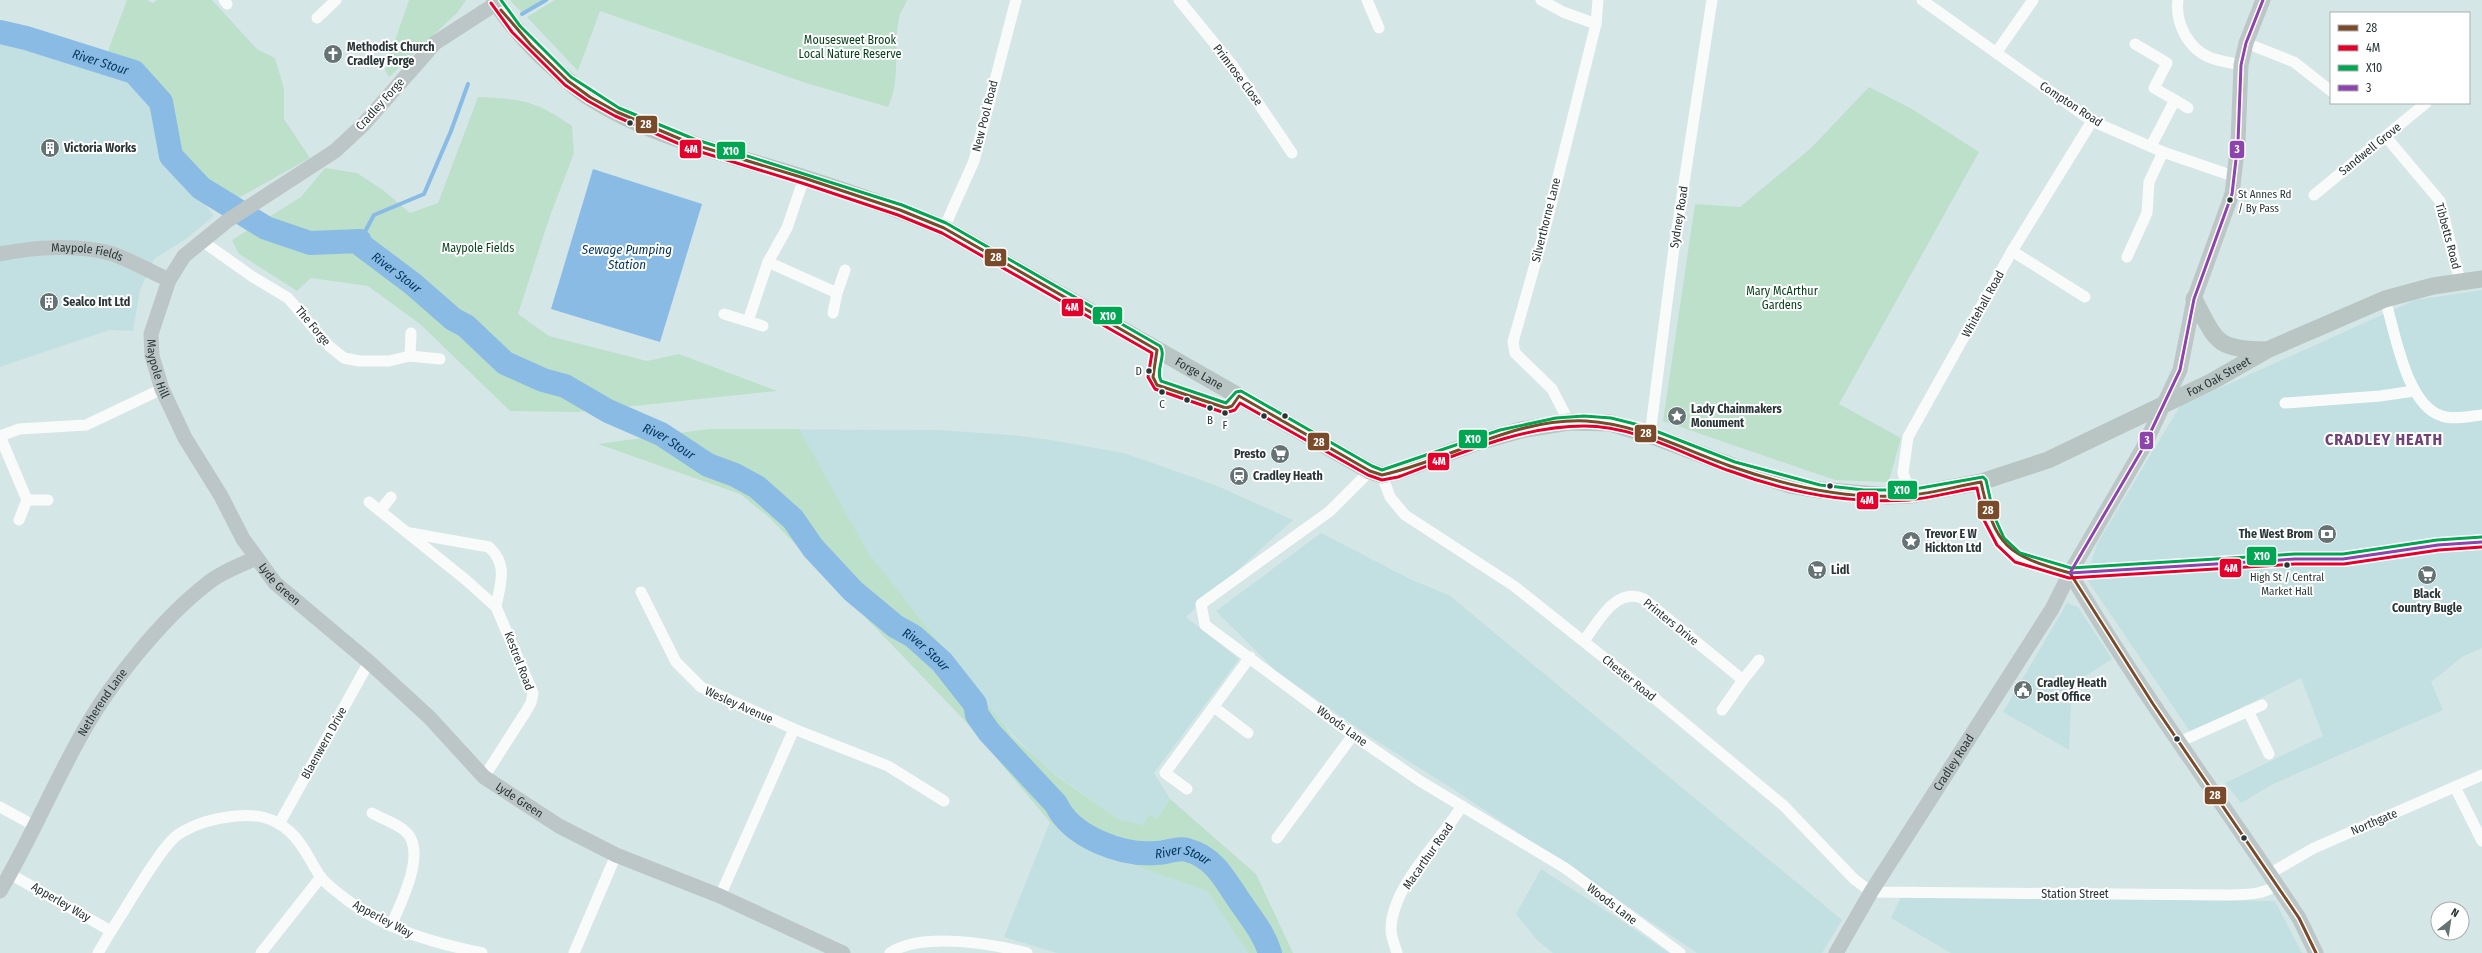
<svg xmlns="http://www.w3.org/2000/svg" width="2482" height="953" viewBox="0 0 2482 953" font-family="'Fira Sans Condensed',sans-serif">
<rect width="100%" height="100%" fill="#d5e6e7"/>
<g fill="#c2e0e1">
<polygon points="0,35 24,38 134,70 162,102 171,157 214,216 186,239 154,259 140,290 133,331 109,330 0,367"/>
<polygon points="2482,290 2482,648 2462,657 2431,682 2443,710 2273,784 2241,803 2225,783 2323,736 2301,678 2191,733 2086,578 2097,544 2180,406 2415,300"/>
<polygon points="709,429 937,430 1012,435 1051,440 1124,453 1215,485 1293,520 1186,617 1239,659 1154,773 1170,799 1157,819 1143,825 1118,819 1046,768"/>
<polygon points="1321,533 1412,580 1449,595 1842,920 1822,953 1697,953 1453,789 1372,738 1276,671 1216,611"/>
<polygon points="2067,603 2078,607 2112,659 2072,685 2069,750 2003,712"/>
<polygon points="1050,822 1077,845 1207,891 1248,953 1057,953 1004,937"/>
<polygon points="1541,869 1625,923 1669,953 1553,953 1538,941 1516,914"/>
<polygon points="1901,897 2275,901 2302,953 1951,953 1891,918"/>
</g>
<g fill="#bde0ca">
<polygon points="127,0 147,0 153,3 157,0 212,0 257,49 275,58 284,89 284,119 310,158 233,201 225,203 201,188 171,156 161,102 134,72 108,63 109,48"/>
<polygon points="409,0 466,0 458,12 389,77 385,70"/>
<polygon points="510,0 546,0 524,15"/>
<path d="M 555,0 L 907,0 C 905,5 902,10 900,14 C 892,44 902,79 888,107 L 806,83 L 600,11 L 578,71 L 527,17 Z"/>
<polygon points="1869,87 1912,109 1979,152 1839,404 1901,438 1890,477 1887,482 1835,480 1663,421 1695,204 1740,207 1811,148"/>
<path d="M 478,97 C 522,99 535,100 572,126 L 574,153 L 550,216 L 518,314 L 549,336 L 647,361 L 679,354 L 777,391 L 577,412 L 510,411 L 420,324 L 368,286 L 311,278 L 297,291 L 239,254 L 232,240 L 301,197 L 325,168 L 357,173 L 383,190 L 410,213 L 438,203 Z"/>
<polygon points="709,429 799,429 869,554 1013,737 1055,775 1118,819 1143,825 1150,814 1157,819 1170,799 1256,874 1293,953 1248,953 1207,891 1077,845 1050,822 966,722 770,518 740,494 598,444"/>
</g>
<polygon fill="#89bbe5" points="593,169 702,204 660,342 551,309"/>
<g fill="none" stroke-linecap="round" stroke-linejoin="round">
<g stroke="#89bbe5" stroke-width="4">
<polyline points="522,14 546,0"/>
<polyline points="360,241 374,215 424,194 451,131 468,84"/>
</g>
<path stroke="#89bbe5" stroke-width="24" id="s1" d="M 0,32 L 26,38 L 134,72 L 161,102 L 171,156 L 201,188 L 266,228 L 310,243 L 360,241 L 361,245 L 413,284 L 453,319 L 466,326 L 505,363 L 543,380 L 565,386 L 608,411 L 661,434 L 708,465 L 735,475 L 757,487 L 793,519 L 813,548 L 853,591 L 895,626 L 913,636 L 942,662 L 975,704 L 977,715 L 989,732 L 1056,804 C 1071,837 1122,856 1157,853 C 1167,853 1178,847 1187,850 C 1217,858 1226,883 1243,906 C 1254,922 1264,934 1270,953"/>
<g stroke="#f9fbfb" stroke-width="11">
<polyline points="224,0 227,4"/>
<polyline points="1179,0 1233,66 1292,153"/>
<polyline points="1367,0 1379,28"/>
<polyline points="1541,0 1563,12 1596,24"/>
<polyline points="1922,0 2092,121 2163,152 2236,177"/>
<path d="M 2178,0 C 2175,23 2188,49 2211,58 C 2220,61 2231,63 2241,65"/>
<polyline points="317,18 336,0"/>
<polyline points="2246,43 2294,62 2331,91"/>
<polyline points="2135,44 2167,63 2154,88 2175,100 2151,146"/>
<polyline points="1996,53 2033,0"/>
<polyline points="2175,100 2188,108"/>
<polyline points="2386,137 2440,201 2460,281"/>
<polyline points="2314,195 2426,103"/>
<polyline points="944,228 974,161 1016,0"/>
<polyline points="202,241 253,277 288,298 329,346 344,358 359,361 389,361 410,356 440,359"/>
<polyline points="2012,251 2085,297"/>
<polyline points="2127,257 2147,213 2149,182 2163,152"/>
<polyline points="768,262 837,293"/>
<path d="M 2385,299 C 2395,332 2406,405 2442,416 C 2453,420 2471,416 2482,415"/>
<polyline points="833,313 837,293 845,270"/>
<polyline points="724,314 763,326"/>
<polyline points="748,321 768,262 787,228 804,178"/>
<polyline points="410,356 411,333"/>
<polyline points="2285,403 2380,396 2414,391"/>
<polyline points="1569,422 1552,389 1515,353 1513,342 1545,229 1596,24 1598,0"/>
<polyline points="1650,435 1674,248 1712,0"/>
<polyline points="0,436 19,429 86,425 162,389"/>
<polyline points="0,436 27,500"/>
<polyline points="1370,471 1330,511 1201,604 1205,625 1353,735 1420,781 1565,868 1680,953"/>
<path d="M 1382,475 L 1390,497 L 1405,515 L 1514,586 L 1646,691 L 1784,806 L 1854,879 L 1871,892 L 2226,895 C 2244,894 2261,896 2277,885"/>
<polyline points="1981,482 1989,518 2000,541 2017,557 2070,573 2128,568 2242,564 2295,559 2343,559 2438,545 2482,542"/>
<polyline points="1911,495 1903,473 1908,437 2012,251 2092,121"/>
<polyline points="369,502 466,580 496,607 533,693 531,703 525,713 484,777"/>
<polyline points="380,511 391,497"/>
<polyline points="19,520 27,500 48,500"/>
<path d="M 410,533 L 489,547 C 509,566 500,583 496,607"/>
<polyline points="641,592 676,662 701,687 794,729 888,766 944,801"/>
<path d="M 1584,641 C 1598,622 1616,586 1644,599 L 1743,680 L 1722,710"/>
<polyline points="1743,680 1759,660"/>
<polyline points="1214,707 1248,733"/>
<polyline points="2248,711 2269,754"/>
<polyline points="2179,742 2262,705"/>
<polyline points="2455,787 2482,841"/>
<polyline points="1187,789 1165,773 1250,657"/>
<polyline points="0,807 35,826"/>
<path d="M 372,813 C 382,819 396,823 405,831 C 428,851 401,902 391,926"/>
<polyline points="279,824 369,662"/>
<polyline points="1277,838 1353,735"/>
<polyline points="10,874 111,931 98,953"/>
<polyline points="2269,874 2314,848 2482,775"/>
<polyline points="720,896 794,729"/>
<path d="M 111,931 C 124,912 162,844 179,834 C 196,823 215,818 236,816 C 256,814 273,817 289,831 C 303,843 310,861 320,876 C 326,885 339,893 347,900 C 387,930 434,943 482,953"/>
<polyline points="261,953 321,877"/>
<polyline points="574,953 616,855"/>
<path d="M 890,953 C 921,931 993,944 1027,953"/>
<path d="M 1397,953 C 1395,946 1391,937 1391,929 C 1392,886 1439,843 1462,806"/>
</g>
<g stroke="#bdc6c6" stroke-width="15">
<path id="s2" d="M 497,3 L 435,43 L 363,125 L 335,151 L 227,221 L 184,256 L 169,280 L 151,334 L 152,356 L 162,389 L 185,438 L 221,496 L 243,539 L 275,583 L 369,662 L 430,718 L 484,777 L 559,826 L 616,855 L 720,896 L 843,953"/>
<path id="s3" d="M 0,254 C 34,247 79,244 113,254 C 132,261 151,272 169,280"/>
<path d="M 2070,573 C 2140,692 2223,803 2299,918 L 2316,953"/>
<path id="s4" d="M 0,891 C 29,842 51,790 78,741 C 106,688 161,619 208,583 C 221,572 241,565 256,558"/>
<path id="s5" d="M 1836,953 L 1871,892 L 2052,609 L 2070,573 L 2143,448 L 2180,370 L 2194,299 L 2232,194 L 2238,142 L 2241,65 L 2246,43 L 2263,0"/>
</g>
<g stroke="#b8c5c3" stroke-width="17">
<path id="s6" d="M 495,0 C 507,21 524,39 541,56 C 557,70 572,86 589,97 C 654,139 733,155 805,178 C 852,193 898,209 944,228 L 1370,471 L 1382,475 L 1396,472 L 1478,442 L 1521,430 L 1569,422 L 1610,423 L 1650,435 L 1732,466 L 1790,485 L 1820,490 L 1888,496 L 1911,495 L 1981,482 L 2048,460 L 2211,382 L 2267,350 L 2385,299 L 2433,286 L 2482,279"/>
<path d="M 2194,299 C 2217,342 2215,349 2266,350"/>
</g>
<defs>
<path id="bus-1" d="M 501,10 L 531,45 L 568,81 L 590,97 L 617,112 L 692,144 L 804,178 L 900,210 L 944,228 L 1157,350 L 1153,377 L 1157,385 L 1226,408 L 1232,406 L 1239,396 L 1370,471 L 1382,475 C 1450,460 1513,418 1586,421 C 1639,424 1684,450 1733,467 C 1790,487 1851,501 1911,495 C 1934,493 1957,486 1981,482 C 1995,547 2007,555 2070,573 L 2153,704 L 2299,918 L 2316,953"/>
<path id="bus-2" d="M 491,3 L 512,32 L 565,85 L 588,101 L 615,116 L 691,149 L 802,183 L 898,215 L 942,233 L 1152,353 L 1148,377 L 1155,389 L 1225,413 L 1235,410 L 1240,403 L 1368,475 L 1382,480 L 1398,477 C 1457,455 1520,426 1584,426 C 1636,426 1682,454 1730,471 C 1787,492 1848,504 1909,500 C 1932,498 1954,491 1977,488 L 1984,520 L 1997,545 L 2015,562 L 2069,578 L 2295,564 L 2344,564 L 2439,550 L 2482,547"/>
<path id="bus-3" d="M 501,0 L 520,26 L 571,77 L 619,108 L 694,139 L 902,205 L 946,223 L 1160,346 C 1167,355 1155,370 1161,381 L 1226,403 L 1236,392 L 1241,391 L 1372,466 L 1382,470 L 1500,430 L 1556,418 L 1584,416 L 1611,418 L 1643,426 L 1735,462 L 1820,485 L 1864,490 L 1909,490 L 1983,477 L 1986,480 L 1994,516 L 2004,538 L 2020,553 L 2071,568 L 2295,554 L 2343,554 L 2437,540 L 2482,537"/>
<g id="bus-4">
<polyline points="2070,573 2143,448 2180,370 2194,299 2232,194 2238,142 2241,65 2246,43 2263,0"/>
<polyline points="2070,573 2295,559 2343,559 2438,545 2482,542"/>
</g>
</defs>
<use href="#bus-1" stroke="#fff" stroke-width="6"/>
<use href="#bus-2" stroke="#fff" stroke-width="6"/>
<use href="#bus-3" stroke="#fff" stroke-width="6"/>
<use href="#bus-4" stroke="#fff" stroke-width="6"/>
<use href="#bus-1" stroke="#7a4b2a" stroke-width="3"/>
<use href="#bus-2" stroke="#e4002b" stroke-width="3"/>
<use href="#bus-3" stroke="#00a651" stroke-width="3"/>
<use href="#bus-4" stroke="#8e44ad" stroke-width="3"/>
</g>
<defs>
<symbol id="church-disc" viewBox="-11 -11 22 22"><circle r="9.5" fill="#657374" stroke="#fff"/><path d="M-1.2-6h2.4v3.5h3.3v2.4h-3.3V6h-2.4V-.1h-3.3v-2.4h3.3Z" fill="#fff"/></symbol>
<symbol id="building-disc" viewBox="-11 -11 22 22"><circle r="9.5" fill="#657374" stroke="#fff"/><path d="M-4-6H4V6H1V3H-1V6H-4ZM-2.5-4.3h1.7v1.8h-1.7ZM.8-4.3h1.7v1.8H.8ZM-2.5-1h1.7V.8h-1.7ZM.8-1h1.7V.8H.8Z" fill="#fff"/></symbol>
<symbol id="sight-disc" viewBox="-11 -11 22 22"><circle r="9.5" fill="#657374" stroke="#fff"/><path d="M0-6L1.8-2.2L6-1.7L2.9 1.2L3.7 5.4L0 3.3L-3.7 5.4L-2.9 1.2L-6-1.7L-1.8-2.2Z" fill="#fff"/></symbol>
<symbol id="supermarket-disc" viewBox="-11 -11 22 22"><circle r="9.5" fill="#657374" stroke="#fff"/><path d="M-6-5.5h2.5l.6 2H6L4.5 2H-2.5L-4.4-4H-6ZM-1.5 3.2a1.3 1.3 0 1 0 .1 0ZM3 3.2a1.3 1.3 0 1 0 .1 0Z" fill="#fff"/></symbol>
<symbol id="station-disc" viewBox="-11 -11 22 22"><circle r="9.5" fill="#657374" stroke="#fff"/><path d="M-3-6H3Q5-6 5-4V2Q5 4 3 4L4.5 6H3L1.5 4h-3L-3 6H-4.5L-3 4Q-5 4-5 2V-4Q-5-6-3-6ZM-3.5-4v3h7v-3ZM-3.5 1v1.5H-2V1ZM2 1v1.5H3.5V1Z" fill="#fff"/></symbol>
<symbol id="bank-disc" viewBox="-11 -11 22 22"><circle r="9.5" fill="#657374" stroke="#fff"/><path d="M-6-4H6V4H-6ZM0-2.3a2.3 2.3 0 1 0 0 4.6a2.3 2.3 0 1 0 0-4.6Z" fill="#fff"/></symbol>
<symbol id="civic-disc" viewBox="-11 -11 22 22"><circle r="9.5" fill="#657374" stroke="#fff"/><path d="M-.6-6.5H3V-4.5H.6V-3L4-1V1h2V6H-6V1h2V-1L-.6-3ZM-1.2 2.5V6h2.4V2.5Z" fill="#fff"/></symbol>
</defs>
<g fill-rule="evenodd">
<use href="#church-disc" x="322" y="43" width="22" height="22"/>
<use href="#building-disc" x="39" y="137" width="22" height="22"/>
<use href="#building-disc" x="38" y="291" width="22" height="22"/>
<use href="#sight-disc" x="1666" y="405" width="22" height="22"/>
<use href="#supermarket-disc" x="1269" y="443" width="22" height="22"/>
<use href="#station-disc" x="1228" y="465" width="22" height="22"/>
<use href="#bank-disc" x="2316" y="523" width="22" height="22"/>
<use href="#sight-disc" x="1900" y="530" width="22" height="22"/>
<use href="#supermarket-disc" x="1806" y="559" width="22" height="22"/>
<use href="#supermarket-disc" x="2416" y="564" width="22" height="22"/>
<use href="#civic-disc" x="2012" y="679" width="22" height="22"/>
</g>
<g fill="#293536" stroke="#fff" stroke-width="1.5">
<circle cx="630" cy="123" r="3.5"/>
<circle cx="2230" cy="200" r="3.5"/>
<circle cx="1149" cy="371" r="3.5"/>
<circle cx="1162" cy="392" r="3.5"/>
<circle cx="1187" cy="400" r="3.5"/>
<circle cx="1210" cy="408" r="3.5"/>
<circle cx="1225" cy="413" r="3.5"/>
<circle cx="1264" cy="416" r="3.5"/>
<circle cx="1285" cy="416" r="3.5"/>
<circle cx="1830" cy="486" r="3.5"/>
<circle cx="2287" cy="565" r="3.5"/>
<circle cx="2177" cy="739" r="3.5"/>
<circle cx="2244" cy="838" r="3.5"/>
</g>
<g text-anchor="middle" stroke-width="4" stroke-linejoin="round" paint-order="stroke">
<g font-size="11" fill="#293536" stroke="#fff">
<text x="2238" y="198" text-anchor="start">St Annes Rd<tspan x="2238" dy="14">/ By Pass</tspan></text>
<text x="1142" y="375" text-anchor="end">D</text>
<text x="1162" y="408">C</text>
<text x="1210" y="424">B</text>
<text x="1225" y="429">F</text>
<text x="2287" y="581">High St / Central<tspan x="2287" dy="14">Market Hall</tspan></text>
</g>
<g font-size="12" fill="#053f1a" stroke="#fff">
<text x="850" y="44">Mousesweet Brook<tspan x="850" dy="14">Local Nature Reserve</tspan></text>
<text x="478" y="252">Maypole Fields</text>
<text x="1782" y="295">Mary McArthur<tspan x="1782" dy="14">Gardens</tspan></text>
</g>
<g font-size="12" font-weight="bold" fill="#293536" stroke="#fff" text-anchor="start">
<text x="347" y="51">Methodist Church<tspan x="347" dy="14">Cradley Forge</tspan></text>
<text x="64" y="152">Victoria Works</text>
<text x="63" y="306">Sealco Int Ltd</text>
<text x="1691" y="413">Lady Chainmakers<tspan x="1691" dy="14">Monument</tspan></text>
<text x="1266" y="458" text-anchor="end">Presto</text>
<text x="1253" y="480">Cradley Heath</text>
<text x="1925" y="538">Trevor E W<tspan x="1925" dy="14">Hickton Ltd</tspan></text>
<text x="2313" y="538" text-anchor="end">The West Brom</text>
<text x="1831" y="574">Lidl</text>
<text x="2427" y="598" text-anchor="middle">Black<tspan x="2427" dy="14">Country Bugle</tspan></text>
<text x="2037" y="687">Cradley Heath<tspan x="2037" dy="14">Post Office</tspan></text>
</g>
<g font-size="12" fill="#293536" stroke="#fff">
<text transform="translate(1238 75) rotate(53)" y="4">Primrose Close</text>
<text transform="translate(380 104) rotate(-48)" y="4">Cradley Forge</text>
<text transform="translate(2071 104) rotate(33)" y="4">Compton Road</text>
<text transform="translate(985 116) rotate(-76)" y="4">New Pool Road</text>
<text transform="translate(2370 149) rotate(-39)" y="4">Sandwell Grove</text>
<text transform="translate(1679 217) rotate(-81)" y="4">Sydney Road</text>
<text transform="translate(1546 220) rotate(-76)" y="4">Silverthorne Lane</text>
<text transform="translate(2448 236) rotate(75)" y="4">Tibbetts Road</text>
<text dy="4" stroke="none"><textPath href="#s3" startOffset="88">Maypole Fields</textPath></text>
<text transform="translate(1983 304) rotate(-61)" y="4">Whitehall Road</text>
<text transform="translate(313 326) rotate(50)" y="4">The Forge</text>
<text dy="4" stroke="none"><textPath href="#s2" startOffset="526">Maypole Hill</textPath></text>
<text dy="4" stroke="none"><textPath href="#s6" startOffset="809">Forge Lane</textPath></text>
<text dy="4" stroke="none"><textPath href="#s6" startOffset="1898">Fox Oak Street</textPath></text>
<text dy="4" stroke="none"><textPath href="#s2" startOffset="776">Lyde Green</textPath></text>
<text transform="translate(1671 622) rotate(39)" y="4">Printers Drive</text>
<text transform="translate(519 661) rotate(69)" y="4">Kestrel Road</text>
<text transform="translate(1629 678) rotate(39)" y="4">Chester Road</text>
<text dy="4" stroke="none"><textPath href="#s4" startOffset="215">Netherend Lane</textPath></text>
<text transform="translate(739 705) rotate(24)" y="4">Wesley Avenue</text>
<text transform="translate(1342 726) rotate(36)" y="4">Woods Lane</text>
<text transform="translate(324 743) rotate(-61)" y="4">Blaenwern Drive</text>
<text dy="4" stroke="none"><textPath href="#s5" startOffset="224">Cradley Road</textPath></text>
<text dy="4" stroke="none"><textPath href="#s2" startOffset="1100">Lyde Green</textPath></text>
<text transform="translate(2374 822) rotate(-23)" y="4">Northgate</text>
<text transform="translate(1428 856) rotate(-55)" y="4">Macarthur Road</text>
<text x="2075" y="898">Station Street</text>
<text transform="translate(61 902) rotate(30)" y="4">Apperley Way</text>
<text transform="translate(1612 904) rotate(37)" y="4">Woods Lane</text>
<text transform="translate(383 919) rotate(28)" y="4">Apperley Way</text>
</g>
<g font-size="13" font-style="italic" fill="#03355b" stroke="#fff">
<text dy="5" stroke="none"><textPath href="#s1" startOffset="105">River Stour</textPath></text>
<text x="627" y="254">Sewage Pumping<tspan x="627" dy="15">Station</tspan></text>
<text dy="5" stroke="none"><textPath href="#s1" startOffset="501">River Stour</textPath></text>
<text dy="5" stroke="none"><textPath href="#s1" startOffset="825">River Stour</textPath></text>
<text dy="5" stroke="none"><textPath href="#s1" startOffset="1161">River Stour</textPath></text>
<text dy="5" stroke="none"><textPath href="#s1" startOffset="1510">River Stour</textPath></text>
</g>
<g font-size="16" font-weight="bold" letter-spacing="1" fill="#704277" stroke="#fff">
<text x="2384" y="445">CRADLEY HEATH</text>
</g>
</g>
<g stroke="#fff" stroke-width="1.5">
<rect x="635" y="115" width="23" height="19" rx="4" fill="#7a4b2a"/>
<rect x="679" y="139" width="23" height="20" rx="4" fill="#e4002b"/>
<rect x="2229" y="140" width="16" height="19" rx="4" fill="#8e44ad"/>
<rect x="716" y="141" width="30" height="19" rx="4" fill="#00a651"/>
<rect x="984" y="248" width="23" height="19" rx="4" fill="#7a4b2a"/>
<rect x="1061" y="298" width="23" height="19" rx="4" fill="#e4002b"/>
<rect x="1092" y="306" width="31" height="19" rx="4" fill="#00a651"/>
<rect x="1634" y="424" width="23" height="19" rx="4" fill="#7a4b2a"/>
<rect x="1458" y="429" width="30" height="20" rx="4" fill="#00a651"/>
<rect x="2139" y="431" width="15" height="19" rx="4" fill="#8e44ad"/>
<rect x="1307" y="432" width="23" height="19" rx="4" fill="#7a4b2a"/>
<rect x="1427" y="452" width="23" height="19" rx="4" fill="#e4002b"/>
<rect x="1887" y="480" width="31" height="20" rx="4" fill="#00a651"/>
<rect x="1856" y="491" width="23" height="19" rx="4" fill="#e4002b"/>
<rect x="1977" y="500" width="23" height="20" rx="4" fill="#7a4b2a"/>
<rect x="2246" y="546" width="31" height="20" rx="4" fill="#00a651"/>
<rect x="2219" y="558" width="23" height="20" rx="4" fill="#e4002b"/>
<rect x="2204" y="786" width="23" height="19" rx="4" fill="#7a4b2a"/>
</g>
<g font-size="11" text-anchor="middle" font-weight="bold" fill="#fff">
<text x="646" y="128">28</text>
<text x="691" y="153">4M</text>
<text x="2237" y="153">3</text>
<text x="731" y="155">X10</text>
<text x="996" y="261">28</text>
<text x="1072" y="311">4M</text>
<text x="1108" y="320">X10</text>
<text x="1646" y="437">28</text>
<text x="1473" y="443">X10</text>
<text x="2147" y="444">3</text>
<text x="1319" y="446">28</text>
<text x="1439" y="465">4M</text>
<text x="1902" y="494">X10</text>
<text x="1867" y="504">4M</text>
<text x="1988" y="514">28</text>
<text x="2262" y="560">X10</text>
<text x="2231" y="572">4M</text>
<text x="2215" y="799">28</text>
</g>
<rect x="2330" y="12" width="140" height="92" fill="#ffffff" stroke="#a9aeaf"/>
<rect x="2338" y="25" width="20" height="6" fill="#7a4b2a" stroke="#a9aeaf"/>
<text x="2366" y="32" font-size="12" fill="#293536">28</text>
<rect x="2338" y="45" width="20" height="6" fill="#e4002b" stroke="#a9aeaf"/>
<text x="2366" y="52" font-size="12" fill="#293536">4M</text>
<rect x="2338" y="65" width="20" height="6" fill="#00a651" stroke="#a9aeaf"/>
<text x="2366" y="72" font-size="12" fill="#293536">X10</text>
<rect x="2338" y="85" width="20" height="6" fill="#8e44ad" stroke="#a9aeaf"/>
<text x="2366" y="92" font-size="12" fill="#293536">3</text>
<g transform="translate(2450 921) rotate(30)"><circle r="19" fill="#ffffff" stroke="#a9aeaf"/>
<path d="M0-3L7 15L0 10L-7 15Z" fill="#657374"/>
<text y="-6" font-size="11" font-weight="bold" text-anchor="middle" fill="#293536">N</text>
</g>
</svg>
